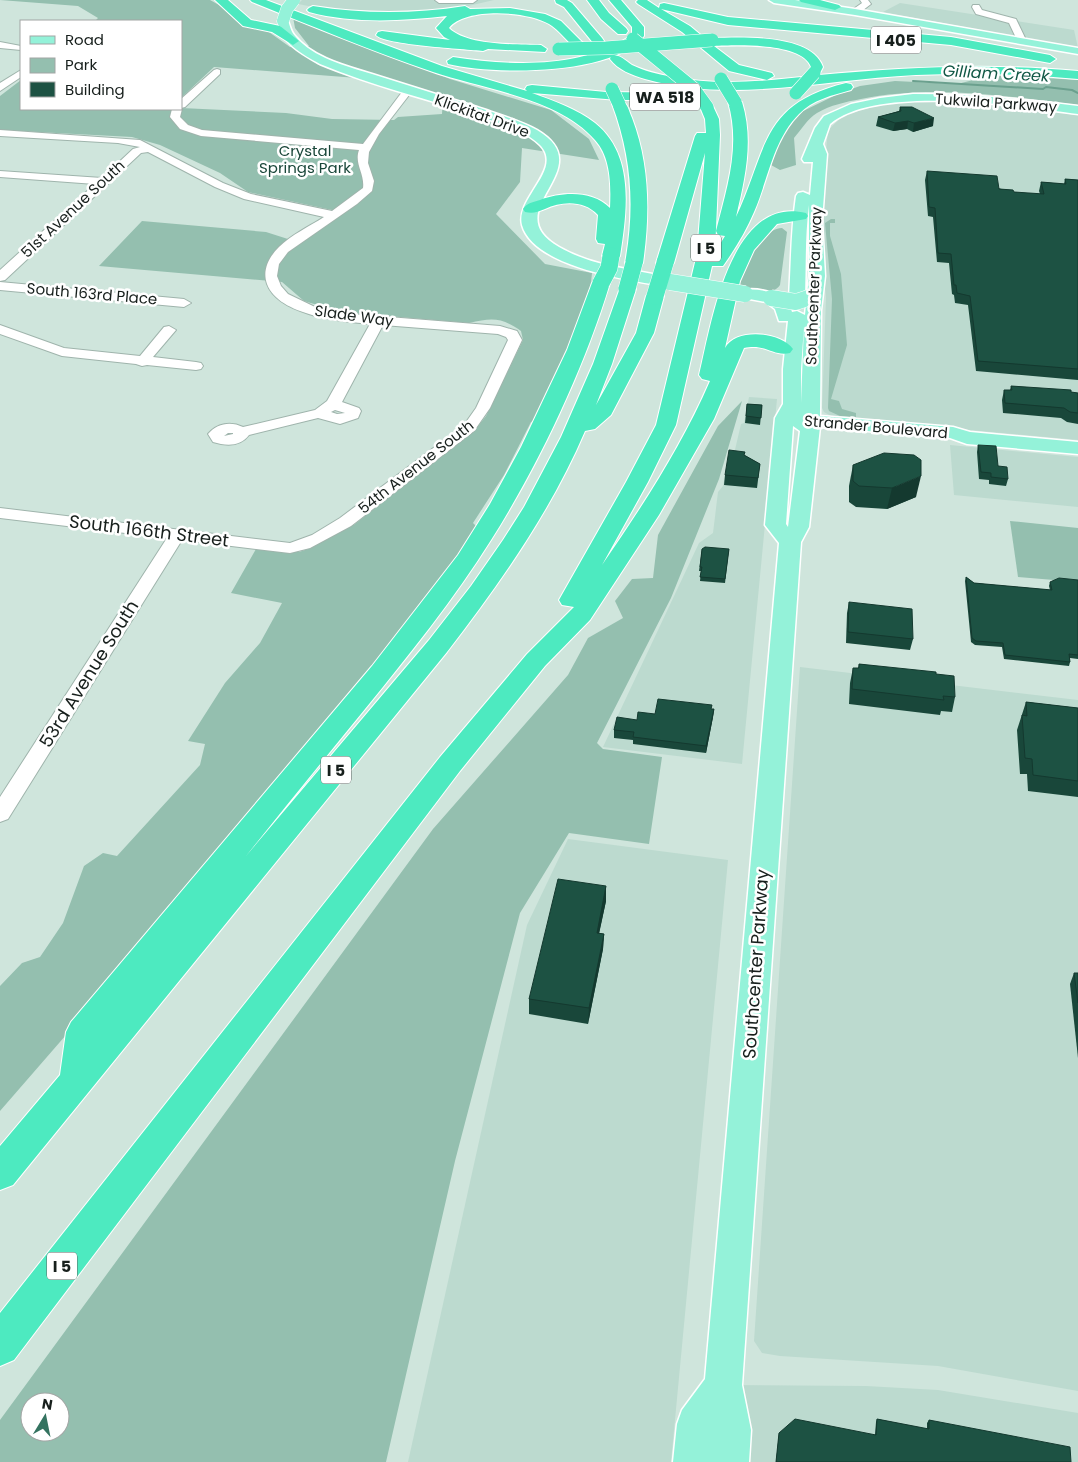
<svg xmlns="http://www.w3.org/2000/svg" width="1078" height="1462" viewBox="0 0 1078 1462" font-family="Poppins,sans-serif">
<rect width="100%" height="100%" fill="#cfe5dc"/>
<g fill="#bcdacf">
<polygon points="302,0 494,0 455,9 377,14 329,10 298,4"/>
<polygon points="900,3 1074,30 1078,48 883,12"/>
<polygon points="949,100 995,103 1078,114 1078,440 840,418 831,416 824,412 822,408 826,298 819,224 828,130 843,116 856,111 886,104"/>
<polygon points="749,397 777,399 742,764 603,747 699,543 713,533 718,492 723,486 728,461 734,454 741,424 744,423"/>
<polygon points="950,445 1078,457 1078,507 954,495"/>
<polygon points="800,667 1078,700 1078,1391 938,1366 780,1356 762,1353 754,1341"/>
<polygon points="568,839 728,860 671,1462 408,1462 527,925"/>
<polygon points="723,1385 866,1386 938,1390 1078,1413 1078,1462 720,1462"/>
</g>
<g fill="#94bfaf" fill-rule="evenodd">
<path d="M 0,0 L 210,0 L 219,5 L 242,26 L 266,30 L 290,47 L 309,46 L 295,28 L 293,17 L 450,79 L 551,110 L 589,139 L 599,160 L 522,148 L 520,182 L 496,214 L 545,264 L 592,273 C 589,319 555,378 536,420 L 531,422 L 504,475 L 473,523 L 477,527 L 406,628 L 86,1012 L 0,1111 L 0,986 L 22,963 L 40,957 L 63,923 L 84,866 L 103,853 L 117,856 L 200,765 L 205,744 L 188,741 L 225,683 L 260,643 L 282,603 L 231,593 L 256,549 L 299,552 L 311,548 L 355,524 L 478,426 L 486,416 L 523,340 L 521,331 C 501,317 492,318 469,323 L 341,312 L 304,301 L 282,282 L 99,266 L 142,221 L 266,232 L 291,240 L 332,210 L 248,192 L 220,173 L 160,145 L 132,137 L 0,130 L 0,96 L 21,80 L 21,109 L 181,108 L 286,113 L 332,119 L 394,120 L 398,117 L 442,114 L 443,98 L 396,81 L 214,67 L 181,98 L 181,21 L 95,21 L 98,18 L 78,6 Z"/>
<path d="M 994,75 L 1078,80 L 1078,105 C 1006,96 932,84 861,99 C 845,102 831,105 817,113 C 808,118 801,130 794,138 L 796,165 L 780,170 L 771,165 L 784,131 L 797,114 L 840,93 L 860,86 L 895,81 L 957,84 Z"/>
<polygon points="831,219 835,219 835,223 830,223 830,236 841,274 847,345 831,399 839,401 842,409 856,413 856,417 840,416 829,411 828,408 832,299 825,223"/>
<path d="M 782,228 L 787,232 L 780,285 C 771,298 749,290 736,288 C 744,270 759,229 782,228 Z"/>
<path d="M 742,401 L 719,479 L 671,598 L 597,743 L 603,749 L 662,757 L 649,844 L 569,833 L 520,913 L 455,1161 L 386,1462 L 0,1462 L 0,1420 L 433,829 L 568,675 L 588,638 L 623,618 L 615,601 L 632,579 L 653,578 L 658,535 L 718,426 ZM 30,1402 L 60,1402 L 60,1432 L 30,1432 Z"/>
<polygon points="1010,521 1078,528 1078,582 1018,577"/>
</g>
<g fill="none" stroke-linecap="round" stroke-linejoin="round">
<polyline stroke="#6ba08e" stroke-width="2" points="913,81 1043,89 1046,87 1072,90 1078,93"/>
<defs>
<g id="minor">
<polygon points="435,0 477,0 473,3 439,3"/>
<polygon points="860,0 868,0 871,4 858,14 852,14 852,10 862,3"/>
<polygon points="973,5 979,5 982,10 1016,19 1027,42 1025,44 1019,44 1009,23 976,14 972,7"/>
<polygon points="0,42 21,46 21,50 0,48"/>
<path d="M 217,69 L 220,70 L 220,74 L 185,107 L 181,108 L 182,109 L 180,117 L 188,125 L 202,130 L 363,144 L 405,88 L 408,87 L 413,90 L 379,134 L 369,152 L 368,163 L 374,181 L 372,191 L 357,204 L 288,252 L 279,264 L 277,276 L 281,286 L 288,294 L 315,307 L 339,313 L 500,326 L 517,331 L 522,340 L 490,408 L 474,431 L 351,526 L 310,548 L 290,553 L 182,540 L 8,819 L 0,822 L 0,797 L 167,538 L 0,518 L 0,508 L 290,543 L 312,535 L 340,518 L 464,425 L 476,408 L 508,340 L 506,337 L 498,334 L 383,325 L 342,402 L 359,408 L 361,411 L 358,418 L 340,424 L 318,418 L 249,435 C 240,447 226,446 213,442 L 208,434 C 217,423 231,421 243,427 L 315,410 L 327,401 L 370,324 C 341,321 279,316 267,284 C 262,270 269,257 279,247 C 291,235 310,226 324,217 L 244,199 L 215,187 L 148,152 L 141,153 L 5,280 L 0,281 L 0,270 L 95,184 L 0,177 L 0,171 L 102,178 L 133,149 L 140,147 L 118,143 L 0,136 L 0,130 L 140,140 L 223,183 L 251,194 L 332,211 L 363,188 C 365,174 354,164 359,150 L 201,136 L 180,129 L 170,117 L 172,109 L 181,109 L 181,99 L 214,70 ZM 335,410 L 345,413 L 337,414 L 331,412 ZM 228,433 L 233,433 L 233,434 L 224,436 Z"/>
<polygon points="21,70 21,77 0,91 0,83"/>
<polygon points="0,282 184,299 191,303 184,307 0,290"/>
<polygon points="0,325 64,348 140,356 164,327 169,326 176,330 153,357 196,362 201,363 203,366 201,369 196,370 147,365 142,366 136,364 62,356 0,334"/>
</g>
<g id="major">
<polygon points="769,0 795,0 855,9 1078,48 1078,54 855,15 774,3"/>
<path d="M 283,18 L 287,19 C 290,24 290,31 295,36 C 313,58 346,66 372,74 C 407,85 442,96 477,107 C 497,114 519,120 537,130 C 603,169 494,210 559,247 C 595,268 637,269 676,279 L 678,282 L 676,285 L 670,287 C 633,281 534,268 522,225 C 515,198 564,169 540,145 C 525,130 501,124 482,117 C 429,99 372,86 320,64 C 302,54 281,43 278,21 Z"/>
<path d="M 913,94 C 969,94 1023,99 1078,106 L 1078,114 C 1019,106 877,84 830,124 L 823,144 L 827,154 L 822,221 L 825,276 L 821,310 L 820,416 L 953,427 L 970,432 L 1078,442 L 1078,454 L 967,444 L 950,438 L 820,427 L 809,527 L 801,542 L 742,1385 L 751,1430 L 749,1462 L 673,1462 L 677,1424 L 682,1410 L 705,1379 L 779,543 L 765,525 L 775,418 L 783,404 L 783,369 L 788,321 L 779,321 L 775,309 L 766,302 L 739,297 L 737,294 L 739,291 C 756,286 788,293 792,312 L 797,311 L 805,315 L 809,276 L 809,205 C 805,236 806,267 805,298 L 803,301 L 791,301 L 789,298 C 791,264 791,230 796,196 L 798,193 L 803,192 L 810,195 L 813,162 L 804,162 L 802,159 L 815,128 L 824,116 L 851,104 L 880,98 ZM 804,326 L 801,403 L 801,369 ZM 793,426 L 800,431 L 788,527 L 786,524 Z"/>
</g>
<g id="highway">
<polygon points="215,0 228,0 251,20 280,26 299,41 293,45 272,32 243,26"/>
<path d="M 250,0 L 266,0 L 442,66 L 527,91 L 525,89 L 527,86 L 532,85 L 606,92 L 696,93 L 698,96 L 691,100 L 620,100 C 628,102 629,112 632,118 C 650,165 650,215 643,263 L 640,267 L 634,268 L 628,267 L 625,263 C 635,208 632,157 612,104 L 618,100 L 532,93 C 554,101 577,109 595,123 C 635,155 627,211 620,256 L 617,260 L 611,261 L 605,260 L 602,256 L 605,244 L 598,243 L 596,239 L 598,215 C 584,200 562,201 545,209 C 537,212 533,214 525,212 L 523,209 C 527,203 533,202 540,200 C 562,192 592,190 610,208 C 611,186 611,157 595,140 C 559,98 483,89 433,72 C 371,51 312,26 252,2 Z"/>
<polygon points="555,0 567,0 572,3 602,38 604,41 602,44 594,44 564,7 556,3"/>
<polygon points="587,0 599,0 609,13 626,28 628,31 626,34 618,34 601,19"/>
<path d="M 609,0 L 621,0 L 644,27 L 644,36 C 612,76 494,75 448,64 L 447,61 L 453,57 C 513,66 580,69 632,35 L 632,27 Z"/>
<path d="M 638,0 L 647,0 L 659,8 L 660,4 L 664,3 L 728,17 L 951,37 L 1050,55 L 1056,59 L 1050,63 L 951,45 L 728,25 L 661,9 L 690,26 L 708,41 L 714,38 C 742,37 812,34 823,67 L 819,75 C 905,67 991,63 1078,71 L 1078,79 C 1024,74 970,73 916,75 C 826,79 733,104 645,79 C 632,75 618,70 610,59 L 611,56 C 620,54 624,60 632,65 C 644,71 658,74 672,77 C 718,86 765,81 811,76 L 807,73 L 811,67 C 802,42 736,45 714,46 L 739,65 L 772,73 L 774,76 L 767,80 L 729,71 L 682,32 L 638,4 L 636,2 Z"/>
<polygon points="799,0 820,0 839,5 841,7 835,10 801,2"/>
<path d="M 313,6 C 364,14 414,14 465,6 L 470,9 L 510,8 L 545,14 L 561,21 L 583,43 L 595,51 L 589,55 C 571,50 564,33 549,24 C 528,11 465,7 449,28 C 467,46 516,44 541,45 L 547,49 L 545,52 L 488,49 L 483,51 C 466,49 384,45 376,35 L 378,32 L 382,31 L 450,40 L 444,37 L 436,28 L 447,16 C 402,21 353,24 309,12 L 307,10 L 309,8 Z"/>
<path d="M 846,83 L 851,84 L 853,87 L 851,90 C 833,95 812,100 799,114 C 773,140 768,180 754,212 C 746,231 735,249 723,266 L 712,266 L 676,425 L 648,482 L 602,565 C 642,507 682,446 710,381 L 702,379 L 699,375 C 711,326 730,194 806,213 L 808,216 L 806,219 L 777,224 L 754,250 L 740,281 L 725,348 C 735,328 780,331 793,349 L 790,353 C 773,357 766,343 744,348 L 714,419 L 659,515 L 590,620 L 545,666 L 460,771 L 14,1360 L 0,1366 L 0,1313 L 440,757 L 527,654 L 574,607 L 562,605 L 559,600 L 626,482 L 656,425 L 697,254 L 705,153 L 674,263 L 671,267 L 665,268 L 659,267 L 656,263 L 695,136 L 697,133 L 706,133 L 705,119 L 700,107 L 702,104 L 712,104 L 719,119 L 720,135 L 715,252 L 725,236 L 718,235 L 716,231 C 727,188 741,146 728,102 L 730,99 L 735,98 L 742,102 C 754,141 745,178 736,217 C 768,149 760,104 846,83 Z"/>
<path d="M 601,278 L 607,279 L 610,283 C 584,369 539,464 491,540 C 454,599 409,655 365,709 C 325,758 285,807 246,856 L 429,640 L 471,586 L 503,540 L 524,507 L 561,437 L 593,364 L 621,285 L 627,284 L 633,285 L 636,289 L 612,364 L 596,405 L 636,333 L 646,296 L 649,292 L 655,291 L 661,292 L 664,296 L 654,333 L 611,415 L 595,429 L 585,431 C 551,511 500,583 447,652 L 13,1185 L 0,1190 L 0,1146 L 60,1075 L 66,1032 L 71,1022 L 372,666 L 458,555 L 490,504 L 521,447 L 567,350 L 592,283 L 595,279 Z"/>
</g>
</defs>
<use href="#minor" stroke="#9fb4ac" stroke-width="2"/>
<use href="#major" stroke="#fff" stroke-width="3"/>
<use href="#highway" stroke="#fff" stroke-width="2"/>
<use href="#minor" fill="#fff" fill-rule="evenodd"/>
<use href="#major" fill="#94f2d9" fill-rule="evenodd"/>
<use href="#highway" fill="#4deac0" fill-rule="evenodd"/>
<defs>
<polyline id="major-bridge-far1" points="283,21 287,9 294,0"/>
<g id="major-bridge">
<polyline points="670,282 745,294"/>
<polyline points="771,298 796,302 814,296"/>
</g>
<g id="highway-bridge-far1">
<polyline points="633,39 694,89 707,107"/>
<polyline points="559,49 606,48 712,40"/>
<polyline points="721,79 735,102"/>
<polyline points="612,89 619,104"/>
<polyline points="796,93 814,73"/>
</g>
<g id="highway-bridge">
<polyline points="601,283 609,268 611,256"/>
<polyline points="627,289 634,263"/>
<polyline points="655,296 665,263"/>
</g>
</defs>
<use href="#major-bridge-far1" stroke="#fff" stroke-width="13" stroke-linecap="butt"/>
<use href="#major-bridge" stroke="#fff" stroke-width="17" stroke-linecap="butt"/>
<use href="#highway-bridge-far1" stroke="#fff" stroke-width="14" stroke-linecap="butt"/>
<use href="#highway-bridge" stroke="#fff" stroke-width="18" stroke-linecap="butt"/>
<use href="#major-bridge-far1" stroke="#94f2d9" stroke-width="12"/>
<use href="#major-bridge" stroke="#94f2d9" stroke-width="16"/>
<use href="#highway-bridge-far1" stroke="#4deac0" stroke-width="13"/>
<use href="#highway-bridge" stroke="#4deac0" stroke-width="17"/>
</g>
<g fill="#19473a">
<polygon points="900,107 933,126 913,132 907,129 893,131 876,126 878,117 899,111"/>
<polygon points="927,171 1014,192 1040,194 1039,191 1041,182 1064,184 1065,179 1078,180 1078,380 976,371 968,305 955,303 954,295 952,294 949,263 937,262 933,217 928,216 925,180"/>
<polygon points="1011,386 1078,393 1078,424 1067,422 1061,418 1003,413 1002,400 1004,390 1010,390"/>
<polygon points="747,404 762,405 760,425 745,423"/>
<polygon points="978,445 998,466 1008,479 1006,486 989,484 989,480 979,479 977,452"/>
<polygon points="744,455 760,464 757,488 724,485 725,475"/>
<polygon points="853,465 916,497 887,509 856,507 849,502 849,486"/>
<polygon points="702,549 729,549 725,583 700,581 701,571 699,571"/>
<polygon points="966,577 974,583 1050,590 1049,586 1050,582 1078,580 1078,659 1070,658 1070,662 1069,666 1004,659 1002,647 975,645 971,642 965,581"/>
<polygon points="849,602 913,639 910,650 846,643 847,613"/>
<polygon points="859,664 936,674 955,697 952,712 941,711 940,715 849,704 850,683 853,668 858,668"/>
<polygon points="1026,702 1078,708 1078,797 1028,791 1027,774 1020,774 1017,730"/>
<polygon points="711,709 714,709 713,717 706,753 633,744 633,740 614,738 614,730 637,720 655,714"/>
<polygon points="606,886 606,901 599,933 604,934 603,949 588,1024 529,1014 529,999"/>
<polygon points="1074,973 1078,973 1078,1058 1070,984"/>
<polygon points="877,1419 927,1429 927,1423 929,1420 1071,1462 776,1462 779,1433 875,1435 876,1422"/>
</g>
<g fill="#14392f">
<polygon points="934,118 933,126 913,132 914,123"/>
<polygon points="908,121 907,129 893,131 895,123"/>
<polygon points="921,476 916,497 887,509 892,488"/>
<polygon points="714,709 713,717 706,753 706,746"/>
<polygon points="606,886 606,901 596,948 597,933"/>
<polygon points="604,934 603,949 588,1024 589,1008"/>
</g>
<g fill="#1d5243" stroke="#14392f">
<polygon points="900,107 912,107 934,118 914,123 908,121 895,123 878,117 901,111"/>
<polygon points="927,171 997,176 999,189 1013,190 1014,192 1044,194 1041,182 1066,184 1065,179 1078,180 1078,369 978,361 970,296 957,293 956,285 954,285 951,254 938,253 935,208 929,207"/>
<polygon points="1011,386 1071,390 1071,392 1078,393 1078,413 1070,412 1064,408 1005,403 1004,390 1012,390"/>
<polygon points="747,404 762,405 761,418 746,416"/>
<polygon points="978,445 996,446 998,466 1007,467 1008,479 991,477 991,473 981,472"/>
<polygon points="729,450 745,452 744,455 760,464 758,478 725,475"/>
<polygon points="884,453 914,455 921,460 921,476 892,488 859,486 853,481 853,465"/>
<polygon points="705,547 729,549 725,579 700,577 702,567 700,567 702,549"/>
<polygon points="966,577 974,583 1052,590 1050,582 1059,578 1078,580 1078,655 1069,654 1070,662 1005,655 1003,643 976,641 972,638"/>
<polygon points="849,602 912,609 913,639 848,632"/>
<polygon points="859,664 936,672 936,674 954,676 955,697 943,696 944,700 852,689 853,668 859,668"/>
<polygon points="658,699 712,705 711,709 714,709 706,746 633,737 634,732 614,730 617,717 637,720 638,712 655,714"/>
<polygon points="1026,702 1078,708 1078,781 1033,775 1032,759 1025,758 1022,715 1027,716"/>
<polygon points="558,879 606,886 597,933 604,934 589,1008 529,999"/>
<polygon points="1074,973 1078,973 1078,1003"/>
<polygon points="795,1419 876,1435 877,1419 929,1429 929,1420 1070,1447 1071,1462 776,1462 779,1433"/>
</g>
<g text-anchor="middle" stroke-width="5" stroke-linejoin="round" paint-order="stroke">
<g font-size="15" fill="#171f1c" stroke="#fff">
<text transform="translate(996 103) rotate(4)" y="5">Tukwila Parkway</text>
<text transform="translate(482 116) rotate(20)" y="5">Klickitat Drive</text>
<text transform="translate(73 209) rotate(-43)" y="5">51st Avenue South</text>
<text transform="translate(814 286) rotate(-88)" y="5">Southcenter Parkway</text>
<text transform="translate(92 294) rotate(5)" y="5">South 163rd Place</text>
<text transform="translate(354 316) rotate(8)" y="5">Slade Way</text>
<text transform="translate(876 427) rotate(5)" y="5">Strander Boulevard</text>
<text transform="translate(416 467) rotate(-38)" y="5">54th Avenue South</text>
</g>
<g font-size="15" fill="#194639" stroke="#fff">
<text x="305" y="156">Crystal<tspan x="305" dy="17">Springs Park</tspan></text>
</g>
<g fill="#fff" stroke="#5d6260" stroke-width="1">
<rect x="871" y="26.5" width="50" height="27" rx="4"/>
<rect x="630" y="83.5" width="70" height="27" rx="4"/>
<rect x="691" y="234.5" width="30" height="27" rx="4"/>
<rect x="321" y="756.5" width="30" height="27" rx="4"/>
<rect x="47" y="1252.5" width="30" height="27" rx="4"/>
</g>
<g font-size="16" font-weight="bold" fill="#171f1c">
<text x="896" y="46">I 405</text>
<text x="665" y="103">WA 518</text>
<text x="706" y="254">I 5</text>
<text x="336" y="776">I 5</text>
<text x="62" y="1272">I 5</text>
</g>
<g font-size="16" font-style="italic" fill="#125846" stroke="#fff">
<text transform="translate(996 73) rotate(3)" y="6">Gilliam Creek</text>
</g>
<g font-size="18" fill="#171f1c" stroke="#fff">
<text transform="translate(149 531) rotate(7)" y="6">South 166th Street</text>
<text transform="translate(89 674) rotate(-58)" y="6">53rd Avenue South</text>
<text transform="translate(756 964) rotate(-86)" y="6">Southcenter Parkway</text>
</g>
</g>
<rect x="20" y="20" width="162" height="90" fill="#ffffff" stroke="#a2a5a4"/>
<rect x="30" y="36" width="25" height="8" fill="#94f2d9" stroke="#a2a5a4"/>
<text x="65" y="45" font-size="15" fill="#171f1c">Road</text>
<rect x="30" y="58" width="25" height="15" fill="#94bfaf" stroke="#a2a5a4"/>
<text x="65" y="70" font-size="15" fill="#171f1c">Park</text>
<rect x="30" y="82" width="25" height="15" fill="#1d5243" stroke="#a2a5a4"/>
<text x="65" y="95" font-size="15" fill="#171f1c">Building</text>
<g transform="translate(45 1417) rotate(10)"><circle r="24" fill="#ffffff" stroke="#a2a5a4"/>
<path d="M0-4L9 19L0 12L-9 19Z" fill="#347360"/>
<text y="-8" font-size="14" font-weight="bold" text-anchor="middle" fill="#171f1c">N</text>
</g>
</svg>
